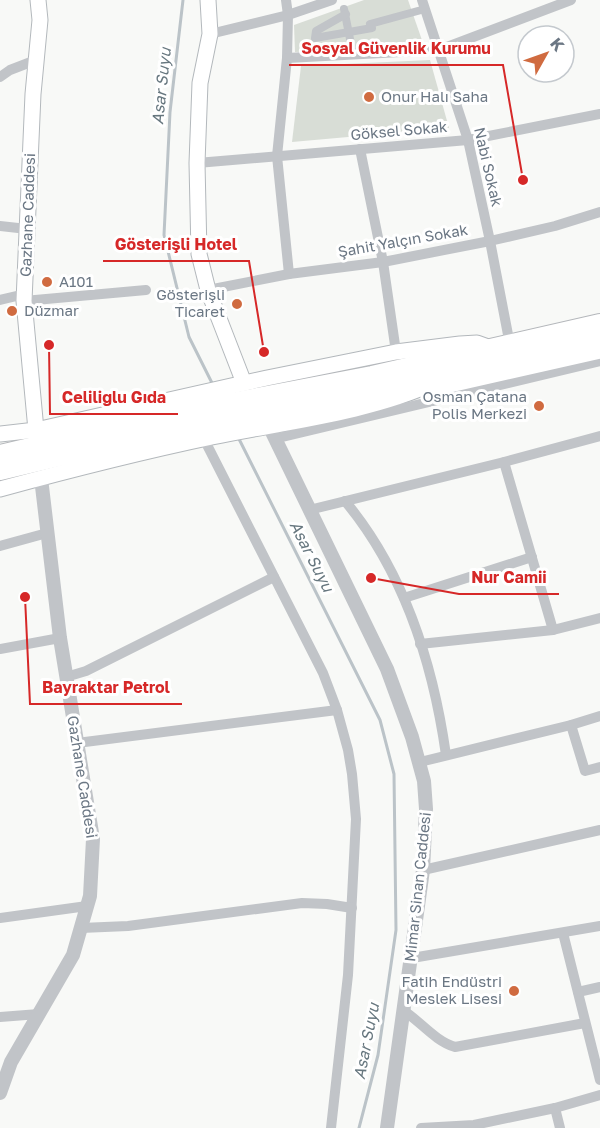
<svg xmlns="http://www.w3.org/2000/svg" width="600" height="1128" viewBox="0 0 600 1128" font-family="'Golos Text',sans-serif">
<rect width="100%" height="100%" fill="#f8f9f7"/>
<g fill="#d8ddd6">
<polygon points="364,0 408,0 424,46 295,52 294,25"/>
<polygon points="430,60 449,128 292,142 301,66"/>
</g>
<g fill="none" stroke-linecap="round" stroke-linejoin="round">
<g stroke="#bbc3c8" stroke-width="3">
<polyline points="183,0 170,112 164,235 189,337 213,385"/>
<polyline points="238,437 380,720 394,774 396,930 378,1055 359,1128"/>
</g>
<defs>
<g id="secondary">
<polyline points="208,0 210,34 200,83 197,163 199,254 208,290 244,383"/>
<polyline points="428,390 600,351"/>
<polyline points="36,430 24,301 33,94 40,20 38,0"/>
<polyline points="0,434 36,430 267,378 396,352 460,344 477,343 491,348"/>
<path d="M 0,489 C 70,470 141,452 212,437 C 284,422 369,413 436,382"/>
</g>
<g id="motorway">
<polyline points="0,455 180,413 372,376 600,324"/>
<polyline points="0,470 101,446 261,416 600,340"/>
</g>
</defs>
<use href="#secondary" stroke="#b3b8bc" stroke-width="17"/>
<use href="#motorway" stroke="#b4b7bb" stroke-width="22"/>
<g stroke="#c1c4c8" stroke-width="8">
<polyline points="344,9 353,54"/>
<polyline points="346,14 316,31 315,38 372,28 370,24 425,9"/>
</g>
<g stroke="#c1c4c8" stroke-width="10">
<polyline points="286,0 288,15 287,58 277,156 289,274"/>
<polyline points="422,0 468,140 490,241 510,345"/>
<polyline points="210,34 288,15 332,0"/>
<polyline points="287,58 439,50 571,0"/>
<polyline points="0,77 10,70 36,60"/>
<polyline points="360,149 383,262 396,352"/>
<polyline points="197,163 468,140 600,114"/>
<polyline points="0,226 27,229"/>
<polyline points="208,290 289,274 383,262 490,241 555,226 600,212"/>
<polyline points="0,300 25,294"/>
<polyline points="24,301 146,290"/>
<polyline points="204,439 323,673 337,710 348,750 352,774 356,819 348,975 331,1128"/>
<polyline points="274,439 600,361"/>
<polyline points="504,462 553,630"/>
<path d="M 345,501 C 405,573 433,663 446,755"/>
<polyline points="309,510 504,462 600,436"/>
<polyline points="0,546 47,533"/>
<polyline points="404,598 532,557"/>
<polyline points="420,644 553,630 600,618"/>
<polyline points="0,649 60,638"/>
<polyline points="66,677 86,671 274,577"/>
<polyline points="571,725 585,771 600,767"/>
<polyline points="77,743 337,710"/>
<polyline points="420,762 571,725 600,716"/>
<polyline points="423,870 600,830"/>
<polyline points="0,918 87,906"/>
<polyline points="81,928 128,926 302,903 327,904 352,908"/>
<polyline points="563,933 600,1080"/>
<polyline points="412,958 600,926"/>
<polyline points="578,992 600,987"/>
<path d="M 404,1011 C 421,1022 435,1041 455,1047 L 585,1023"/>
<polyline points="0,1017 39,1014"/>
<polyline points="555,1108 560,1128"/>
<polyline points="421,1128 474,1125 555,1108 600,1095"/>
</g>
<g stroke="#c1c4c8" stroke-width="14">
<polyline points="269,426 387,669 412,737 424,781 426,809 423,870 387,1128"/>
<polyline points="0,1093 11,1062 73,955 90,896 93,839 60,638 41,478"/>
</g>
<use href="#secondary" stroke="#fff" stroke-width="15"/>
<use href="#motorway" stroke="#fff" stroke-width="20"/>
</g>
<g fill="#d06b40" stroke="#fff" stroke-width="2">
<circle cx="369" cy="97" r="6"/>
<circle cx="47" cy="282" r="6"/>
<circle cx="237" cy="304" r="6"/>
<circle cx="12" cy="311" r="6"/>
<circle cx="539" cy="406" r="6"/>
<circle cx="514" cy="991" r="6"/>
</g>
<g text-anchor="middle" stroke-width="6" stroke-linejoin="round" paint-order="stroke">
<g font-size="15" fill="#6b7784" stroke="#fff" text-anchor="start">
<text x="381" y="102">Onur Halı Saha</text>
<text x="59" y="287">A101</text>
<text x="225" y="300" text-anchor="end">Gösterişli<tspan x="225" dy="17">Ticaret</tspan></text>
<text x="24" y="316">Düzmar</text>
<text x="527" y="402" text-anchor="end">Osman Çatana<tspan x="527" dy="17">Polis Merkezi</tspan></text>
<text x="502" y="987" text-anchor="end">Fatih Endüstri<tspan x="502" dy="17">Meslek Lisesi</tspan></text>
</g>
<g font-size="15" fill="#6b7784" stroke="#fff">
<text transform="translate(399 131) rotate(-5)" y="5">Göksel Sokak</text>
<text transform="translate(488 167) rotate(77)" y="5">Nabi Sokak</text>
<text transform="translate(28 215) rotate(-88)" y="5">Gazhane Caddesi</text>
<text transform="translate(403 241) rotate(-10)" y="5">Şahit Yalçın Sokak</text>
<text transform="translate(82 777) rotate(81)" y="5">Gazhane Caddesi</text>
<text transform="translate(418 887) rotate(-84)" y="5">Mimar Sinan Caddesi</text>
</g>
<g font-size="16" font-style="italic" fill="#67777f" stroke="#fff">
<text transform="translate(161 86) rotate(-84)" y="6">Asar Suyu</text>
<text transform="translate(312 556) rotate(63)" y="6">Asar Suyu</text>
<text transform="translate(366 1041) rotate(-79)" y="6">Asar Suyu</text>
</g>
</g>
<path fill="none" stroke="#d62828" stroke-width="2" d="M523 180L503 65H289M264 352L249 261H103M49 345L50 414H178M371 578L459 594H559M25 597L30 704H182"/>
<g fill="#d62828" stroke="#fff" stroke-width="2">
<circle cx="523" cy="180" r="6"/>
<circle cx="264" cy="352" r="6"/>
<circle cx="49" cy="345" r="6"/>
<circle cx="371" cy="578" r="6"/>
<circle cx="25" cy="597" r="6"/>
</g>
<g font-size="16" text-anchor="middle" font-weight="bold" fill="#d62828" stroke="#fff" stroke-width="6" stroke-linejoin="round" paint-order="stroke">
<text x="396" y="54">Sosyal Güvenlik Kurumu</text>
<text x="176" y="250">Gösterişli Hotel</text>
<text x="114" y="403">Celiliglu Gıda</text>
<text x="509" y="583">Nur Camii</text>
<text x="106" y="693">Bayraktar Petrol</text>
</g>
<g transform="translate(546 54) rotate(50)"><circle r="28" fill="#ffffff" stroke="#c4c9ce" stroke-width="1.5"/>
<path d="M0-4.5L10 22L0 15L-10 22Z" fill="#d06b40"/>
<text y="-9" font-size="16" font-weight="bold" text-anchor="middle" fill="#6b7784">K</text>
</g>
</svg>
